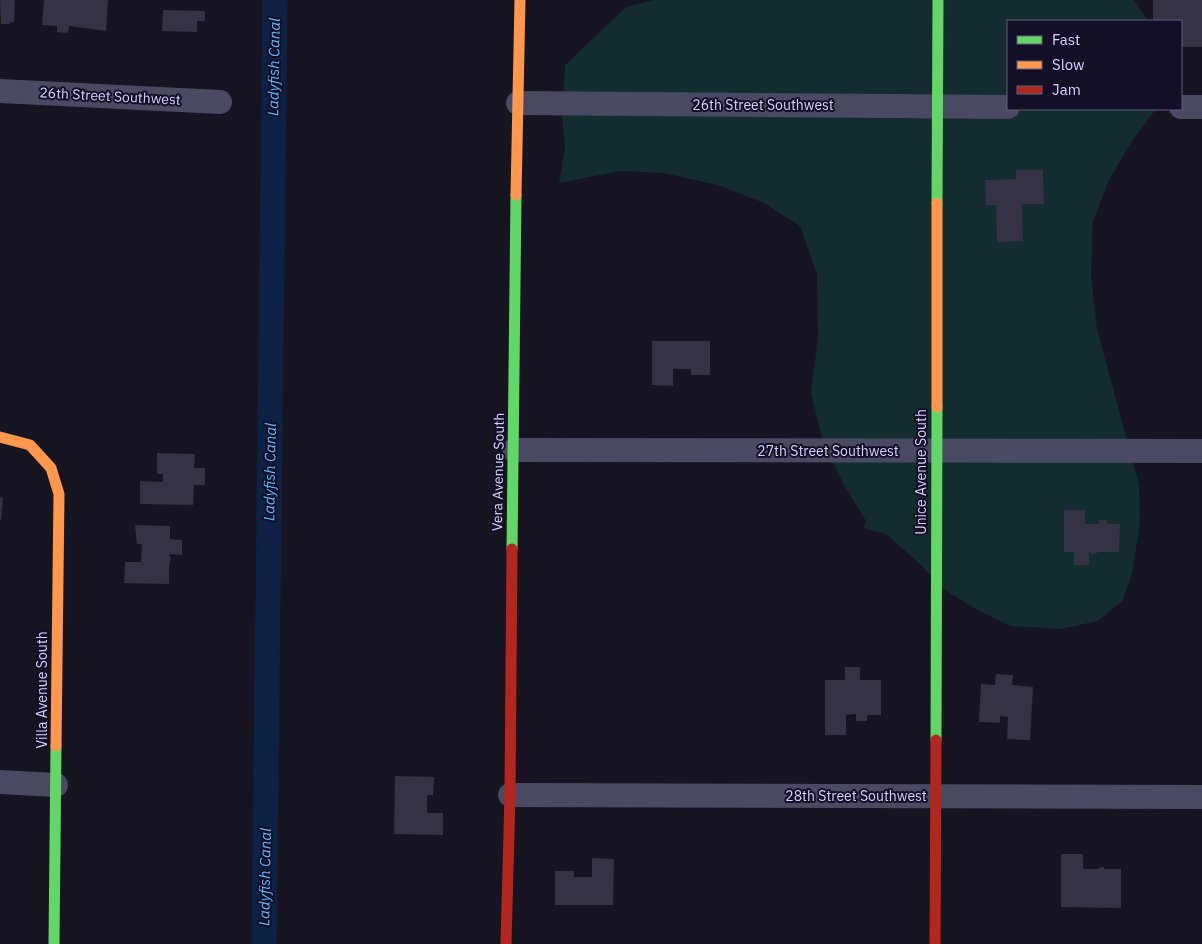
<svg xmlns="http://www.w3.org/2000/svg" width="1202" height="944" viewBox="0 0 1202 944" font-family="'IBM Plex Sans',sans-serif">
<rect width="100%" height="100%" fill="#161421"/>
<polygon fill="#132c2d" points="653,0 1134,0 1148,21 1008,21 1008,109 1156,109 1132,141 1109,180 1093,221 1091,275 1097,329 1139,485 1140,522 1132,574 1122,601 1098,621 1060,629 1011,626 979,611 942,588 920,564 886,534 863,528 866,521 844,485 823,442 811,393 818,337 817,274 800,226 764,203 718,185 663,173 620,171 559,183 565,147 562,117 565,65 626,7"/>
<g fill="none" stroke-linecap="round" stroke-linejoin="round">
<polyline stroke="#0d2144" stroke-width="25" points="264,944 275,0"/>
</g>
<g fill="#343243">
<polygon points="0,0 15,0 14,22 10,22 10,24 1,24"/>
<polygon points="44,0 108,0 106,31 69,26 68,33 57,32 57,26 42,25"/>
<polygon points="1153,0 1202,0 1202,47 1181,47 1181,21 1153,21"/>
<polygon points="163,10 205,11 205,21 197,21 197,32 162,31"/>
<polygon points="1016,170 1043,170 1044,204 1022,204 1023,241 997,242 996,205 986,205 985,180 1016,179"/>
<polygon points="652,341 710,341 710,375 691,375 691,369 673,369 673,386 652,385"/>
<polygon points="157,453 195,454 194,468 205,468 205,485 194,485 193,505 140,504 140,481 163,482 163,474 157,474"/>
<polygon points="0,497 3,498 1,520 0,520"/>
<polygon points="1064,510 1085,510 1085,524 1099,524 1099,520 1107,520 1108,524 1120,524 1119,552 1100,552 1093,554 1089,552 1089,565 1074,565 1074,552 1064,552"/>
<polygon points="135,525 170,526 170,539 182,540 182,555 169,554 171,558 169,566 169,584 124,583 125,562 141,562 142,544 137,544"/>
<polygon points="845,667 860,667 860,680 881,680 881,715 867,715 867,721 856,721 856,714 846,715 846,735 825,735 825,680 845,680"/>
<polygon points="996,674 1013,675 1012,685 1033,687 1030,740 1007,739 1008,717 1000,716 1000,723 979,722 981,684 995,685"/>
<polygon points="395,776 434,777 433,795 427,795 427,813 443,813 443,835 394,834"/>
<polygon points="1061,854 1083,854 1083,869 1098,869 1098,868 1104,867 1104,869 1121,869 1121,908 1061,907"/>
<polygon points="592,858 614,859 613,905 555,905 555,871 574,871 574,877 592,877"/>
</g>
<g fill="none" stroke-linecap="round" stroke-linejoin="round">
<g stroke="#4a4962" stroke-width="24">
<polyline points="0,91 220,102"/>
<polyline points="518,103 1008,107"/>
<polyline points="1181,107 1202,107"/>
<polyline points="514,450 1202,451"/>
<polyline points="0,782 56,785"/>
<polyline points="510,795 1202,797"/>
</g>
<g stroke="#63d668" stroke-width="11">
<polyline points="937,203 938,0"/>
<polyline points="512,549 516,195"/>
<polyline points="936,740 937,407"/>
<polyline points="54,944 56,746"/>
</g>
<g stroke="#ff974d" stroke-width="11">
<polyline points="516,195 520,0"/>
<polyline points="937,407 937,203"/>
<polyline points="0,437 30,445 51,468 59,494 56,746"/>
</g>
<g stroke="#b3261e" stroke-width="11">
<polyline points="506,944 510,795 512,549"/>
<polyline points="935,944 936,740"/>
</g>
</g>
<g text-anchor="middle" stroke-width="4" stroke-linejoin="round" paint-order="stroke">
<g font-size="14" fill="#d9d4ff" stroke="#130f26">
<text transform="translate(110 96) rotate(3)" y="5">26th Street Southwest</text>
<text x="763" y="110">26th Street Southwest</text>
<text x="828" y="456">27th Street Southwest</text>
<text transform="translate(498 472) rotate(-89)" y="5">Vera Avenue South</text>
<text transform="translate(921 472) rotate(-90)" y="5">Unice Avenue South</text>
<text transform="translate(42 690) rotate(-90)" y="5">Villa Avenue South</text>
<text x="856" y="801">28th Street Southwest</text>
</g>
<g font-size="15" font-style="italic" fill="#62b6ff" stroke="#130f26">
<text transform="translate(274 67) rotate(-89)" y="5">Ladyfish Canal</text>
<text transform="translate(270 472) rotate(-89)" y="5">Ladyfish Canal</text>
<text transform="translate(265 877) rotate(-89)" y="5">Ladyfish Canal</text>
</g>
</g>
<rect x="1007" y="20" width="175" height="90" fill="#130f26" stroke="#625e7d"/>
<rect x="1017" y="36" width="25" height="8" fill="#63d668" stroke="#625e7d"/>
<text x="1052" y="45" font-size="15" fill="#d9d4ff">Fast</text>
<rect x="1017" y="61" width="25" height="8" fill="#ff974d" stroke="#625e7d"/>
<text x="1052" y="70" font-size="15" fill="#d9d4ff">Slow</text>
<rect x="1017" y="86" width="25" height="8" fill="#b3261e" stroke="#625e7d"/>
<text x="1052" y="95" font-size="15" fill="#d9d4ff">Jam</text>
</svg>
